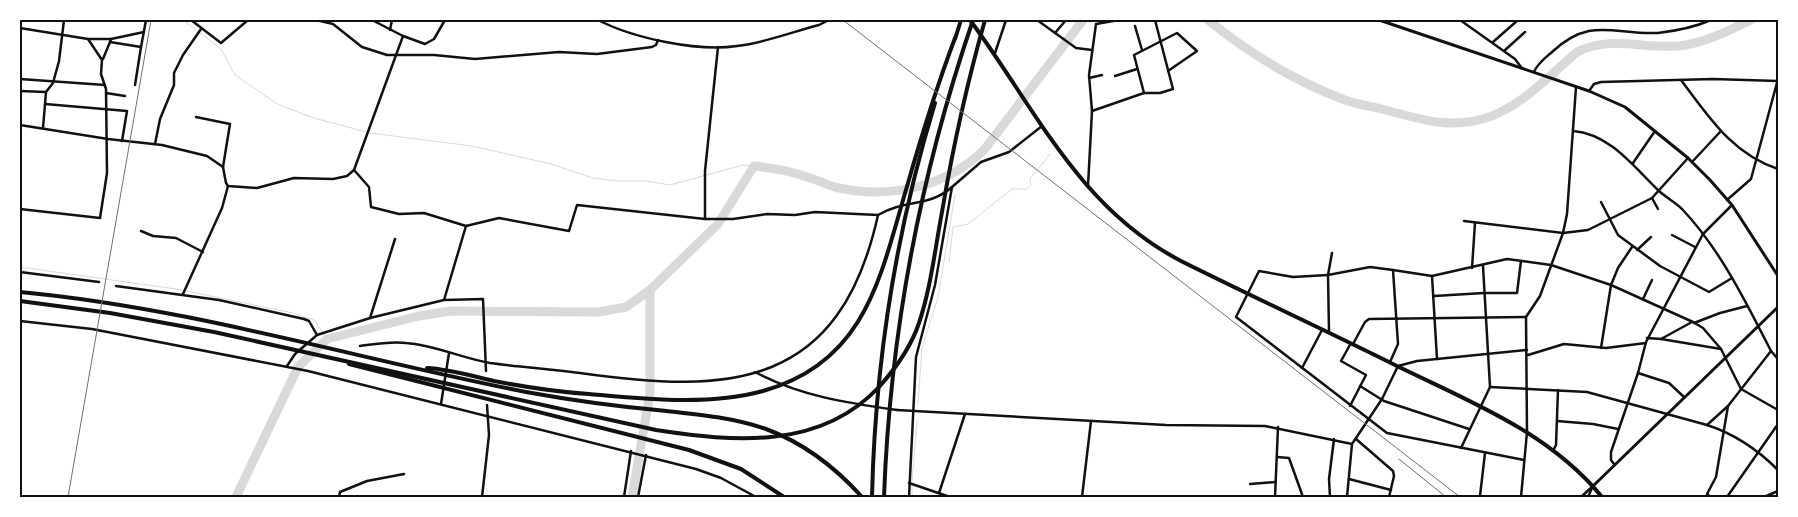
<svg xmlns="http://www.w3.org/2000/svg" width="1798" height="517" viewBox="0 0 1798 517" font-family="'IBM Plex Sans',sans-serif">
<rect width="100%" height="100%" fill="#fff"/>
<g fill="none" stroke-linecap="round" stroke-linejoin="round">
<g stroke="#d9d9d9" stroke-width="1">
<polyline points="183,20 221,49 235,75 277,104 314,118 370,133 472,146 551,164 593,178 617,181 646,181 670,185 743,165 754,166"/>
<polyline points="959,175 960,170"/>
<polyline points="949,262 953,227 968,224 1012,189 1027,189 1031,185 1030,179 1050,154"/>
<polyline points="20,267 183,290"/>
<polyline points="186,291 293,313 314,320 327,339"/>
<polyline points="918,403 922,348 938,297 955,195"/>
<polyline points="912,482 917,420"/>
<polyline points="912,497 912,485"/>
</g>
<g stroke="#d9d9d9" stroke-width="9">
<path d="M 1208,20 C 1250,54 1294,81 1345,100 C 1359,105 1375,107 1389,111 C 1424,120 1449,129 1486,118 C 1521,107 1550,75 1577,52 C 1610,35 1644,49 1679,46 C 1704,43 1728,31 1751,20"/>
<path d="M 236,497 L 298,367 L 327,339 L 419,316 L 450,311 L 599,312 L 626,307 L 650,290 L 718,224 L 754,166 C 773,168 792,171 810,178 C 820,181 829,186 839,188 C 890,199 946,187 984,150 L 1083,20"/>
<polyline points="632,497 650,393 650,290"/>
</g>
<g stroke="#111" stroke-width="2.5">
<polyline points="191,20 221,43 248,20"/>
<polyline points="316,20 333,24 362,47 387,55 434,55 475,59 559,52 597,54 652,47 656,45 658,40"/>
<polyline points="372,20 403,36"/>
<path d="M 598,20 C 633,38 697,52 737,46 C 764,43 792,32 819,25 L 829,20"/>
<polyline points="1037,20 1076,48 1092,50"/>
<polyline points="1460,20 1515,59 1521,67"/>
<polyline points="1135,26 1142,50"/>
<polyline points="20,28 88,39 111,39 110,42 141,47 146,20"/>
<polyline points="390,30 392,20"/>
<polyline points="1055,33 1066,20"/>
<polyline points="111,39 144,32"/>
<polyline points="1493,42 1518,20"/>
<polyline points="1504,51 1525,32"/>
<polyline points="103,59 110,42"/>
<path d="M 1534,72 C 1537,64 1545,58 1552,52 C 1591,16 1613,35 1658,33 C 1675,31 1695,27 1711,20"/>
<polyline points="1115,76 1137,69"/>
<polyline points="1089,78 1102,75"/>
<polyline points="20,79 105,85"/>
<path d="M 1681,80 C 1709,117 1732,154 1778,169"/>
<polyline points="135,85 141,47"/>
<polyline points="20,91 46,92"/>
<polyline points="1589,91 1594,84 1601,82 1713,79 1778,81"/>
<polyline points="106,93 125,96"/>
<polyline points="1144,93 1134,55 1177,33 1197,51 1168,71"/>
<polyline points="45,104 127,111 122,141"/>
<polyline points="1092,111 1144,93 1160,93 1173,89 1155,20"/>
<polyline points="196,117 230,124 223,167"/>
<polyline points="20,125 108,139 162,145 207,156 223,167 226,183 228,186 257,188 294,178 333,179 347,176 354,170 403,36 425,44 434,39 445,20"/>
<polyline points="43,128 46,92 53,83 59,61 64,20"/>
<path d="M 1573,131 C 1610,134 1633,166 1658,190 C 1665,197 1675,202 1682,209 C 1720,249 1746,302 1771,351 L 1778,359"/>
<polyline points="155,144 160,119 174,85 174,73 183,55 201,29"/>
<polyline points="1692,162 1720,132"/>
<polyline points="1633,163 1655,131"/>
<polyline points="354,170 369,187 371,207 399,214 424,213 466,226 499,218 569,231 577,205 705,219 733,219 767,214 795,215 815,212 878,215"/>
<polyline points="1088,186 1092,111 1089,75 1096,24 1119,20"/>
<polyline points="1652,198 1658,209"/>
<polyline points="1727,200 1751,179 1778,79"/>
<polyline points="1601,202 1618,235 1660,266 1709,292 1732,278"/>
<polyline points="20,209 100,218 107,173 106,89 101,74 102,60 88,39"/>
<polyline points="705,219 705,171 718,47"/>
<polyline points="1464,221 1563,233 1588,230 1652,198 1688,158"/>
<polyline points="141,231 153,236 176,238 203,252"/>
<polyline points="1672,235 1695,247"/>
<polyline points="1637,250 1651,237"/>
<polyline points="1472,268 1475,223"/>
<polyline points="20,272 99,282"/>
<polyline points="1328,275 1293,277 1259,271 1236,317 1387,433 1524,460"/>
<polyline points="1432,276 1437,359"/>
<polyline points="116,286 219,300 304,319 309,321 317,335"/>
<polyline points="183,294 222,208 228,186"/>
<polyline points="1434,296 1484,293 1517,293 1521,261"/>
<polyline points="1643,299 1652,280"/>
<polyline points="445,300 483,299 486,371"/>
<polyline points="370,318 395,239"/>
<polyline points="20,321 92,329 308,371 696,469 721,478 756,497"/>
<polyline points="1694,323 1720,313 1747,306"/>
<polyline points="1647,338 1661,339 1692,322"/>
<polyline points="1661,339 1721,349"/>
<polyline points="1353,344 1365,322 1369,319 1526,317"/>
<path d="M 360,346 C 375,344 391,341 406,343 C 434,345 462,358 490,363 C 520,367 550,369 580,373 C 733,395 840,387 878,215 C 905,199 930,207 952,187"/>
<polyline points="1601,348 1611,285 1618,268 1632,247"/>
<polyline points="1528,355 1564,344 1606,348 1646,343"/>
<polyline points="1390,362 1398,344 1393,270 1432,276 1507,259 1551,265 1611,285 1693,322 1703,328 1721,349 1741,389 1778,410"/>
<polyline points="287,366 295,354 317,335 370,318 444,300 466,226"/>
<polyline points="1398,366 1417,361 1527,350"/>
<polyline points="1302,368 1322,330"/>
<path d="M 755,372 C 800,396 847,403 897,410"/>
<polyline points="1638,373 1669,383 1684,397"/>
<polyline points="1360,386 1384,401 1469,429"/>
<path d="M 1490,387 L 1587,392 L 1707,425 C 1735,434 1757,449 1778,470"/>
<polyline points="441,404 449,353"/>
<polyline points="1350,406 1366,375 1341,361 1351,343"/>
<polyline points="1557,421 1593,424 1618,429"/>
<polyline points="1707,425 1728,406 1771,351"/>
<polyline points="1356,439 1393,471 1394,476 1389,497"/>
<polyline points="1461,448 1490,387 1483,266"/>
<polyline points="1553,451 1556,445 1558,390"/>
<polyline points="1485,453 1480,496 1486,497"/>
<polyline points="1277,457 1289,458 1303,497"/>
<polyline points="1614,464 1611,460 1611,452 1638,373 1646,342 1703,234 1732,205"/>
<polyline points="1349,479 1391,490"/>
<polyline points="909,483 950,497"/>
<polyline points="1250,484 1275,482"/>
<polyline points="939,493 965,414"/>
<polyline points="339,497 340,492 367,481 404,474"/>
<polyline points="482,497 489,435 487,405"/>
<polyline points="624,497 631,451"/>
<polyline points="638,497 646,455"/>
<polyline points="909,497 916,357 935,285 952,187 981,162 1009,152 1042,126"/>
<polyline points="1082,497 1091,421"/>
<polyline points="1275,497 1278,427"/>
<polyline points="1330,497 1329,479 1334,439"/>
<polyline points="1347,497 1352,444 1382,399"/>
<polyline points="1521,497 1527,432 1526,317 1540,296 1563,233 1567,214 1576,87"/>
<polyline points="1711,497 1707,494 1716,477 1728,406"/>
<polyline points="1727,497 1778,424"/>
<polyline points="1764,497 1778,491"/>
</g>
<g stroke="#111" stroke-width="2.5">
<polyline points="995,53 1006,20"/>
<polyline points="1328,275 1370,267 1393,270"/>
<polyline points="1329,332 1328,275 1332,253"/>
<polyline points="1382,399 1398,366"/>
<polyline points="897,410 1166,425 1265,426 1352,444"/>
<polyline points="1581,497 1593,486"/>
<polyline points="1588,497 1592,488"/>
</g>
<g stroke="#111" stroke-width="3">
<polyline points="1379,20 1589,91 1625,107 1688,158 1710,180 1732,205 1778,276"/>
<polyline points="1593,486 1778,307"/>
</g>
<path stroke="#111" stroke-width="4" d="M 970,20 C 1036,109 1078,207 1181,261 C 1253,297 1327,331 1399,367 C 1471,402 1550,433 1602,497"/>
<g stroke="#111" stroke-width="4">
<polyline points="955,39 961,20"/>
<path d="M 20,292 C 192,308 357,359 526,392 C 570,400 613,406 657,410 C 694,414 731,417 766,429 C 804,443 835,467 862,497"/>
<path d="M 20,301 L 110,313 L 214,332 L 656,430 C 734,442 820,450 879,387 C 896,368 911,347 919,323 C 931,287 935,249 942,212 C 953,147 967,83 985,20"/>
<polyline points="349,364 689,450 741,469 784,497"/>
<path d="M 427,368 C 449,369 472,376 494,381 C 525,387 557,392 589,394 C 646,399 708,406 763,391 C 868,362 881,273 908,183 C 922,134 937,86 955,38"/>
<path d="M 872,497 C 875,364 896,231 935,103"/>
<path d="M 884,497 C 890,333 920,175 973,20"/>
</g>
<g stroke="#707070" stroke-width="1">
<polyline points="843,20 1460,497"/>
<polyline points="1399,459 1446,497"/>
<polyline points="68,497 151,20"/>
</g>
</g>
<rect width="1798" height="517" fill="none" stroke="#ffffff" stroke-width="42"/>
<rect x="21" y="21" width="1756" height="475" fill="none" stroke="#111" stroke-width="2"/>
</svg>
